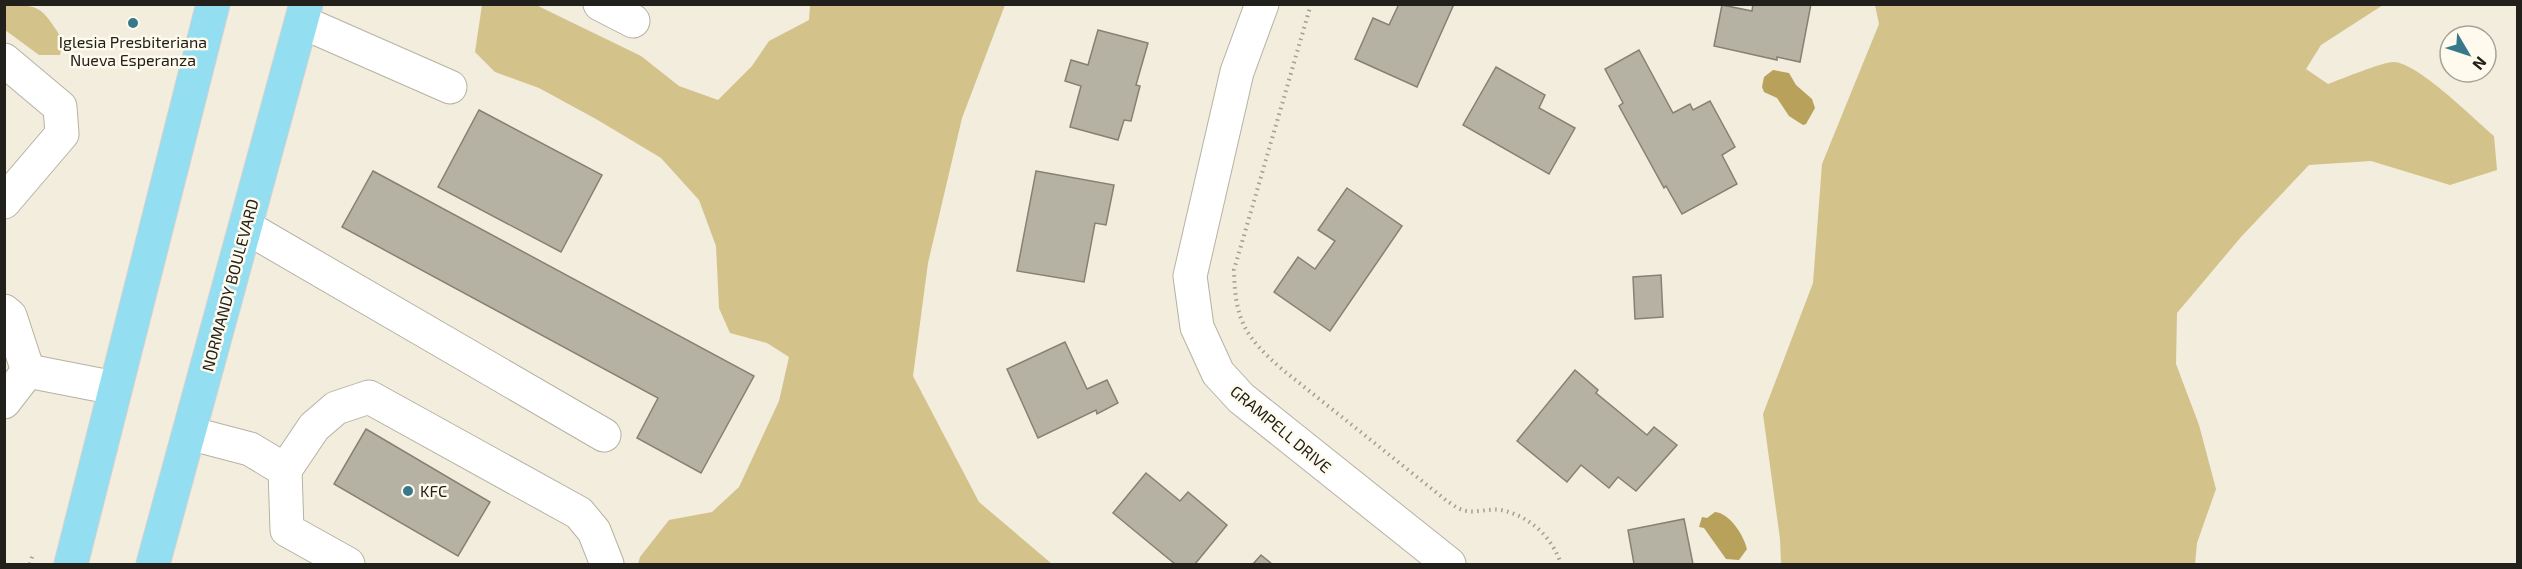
<svg xmlns="http://www.w3.org/2000/svg" width="2522" height="569" viewBox="0 0 2522 569" font-family="'Exo 2',sans-serif">
<rect width="100%" height="100%" fill="#f2eddd"/>
<g fill="#d3c28a">
<path d="M 4,5 C 43,4 42,9 63,40 L 60,55 L 39,55 L 5,30 Z"/>
<polygon points="482,5 536,5 641,56 679,86 718,100 752,66 769,41 809,20 810,5 1005,5 962,118 928,263 913,376 979,502 1052,564 638,564 640,557 669,520 712,512 739,487 779,401 789,357 767,343 730,333 719,308 716,246 699,200 661,158 596,119 539,88 495,72 475,52"/>
<path d="M 1875,5 L 2383,5 L 2321,45 L 2306,69 L 2328,84 C 2342,79 2382,62 2394,62 C 2418,63 2474,119 2494,136 L 2497,170 L 2450,185 L 2371,161 L 2309,165 L 2241,237 L 2177,313 L 2176,364 L 2199,425 L 2216,489 L 2197,543 L 2195,564 L 1781,564 L 1780,539 L 1763,414 L 1813,283 L 1822,164 L 1879,24 Z"/>
</g>
<g fill="#b7a15b">
<polygon points="1773,70 1789,73 1796,85 1812,99 1815,108 1806,124 1803,125 1789,116 1777,98 1764,92 1762,87 1764,77"/>
<path d="M 1715,512 C 1730,513 1744,536 1747,549 L 1739,560 L 1726,559 L 1704,528 L 1699,527 L 1702,517 L 1707,518 Z"/>
</g>
<g fill="#b6b2a3" stroke="#868173" stroke-width="1.5">
<polygon points="1399,4 1454,4 1417,87 1355,59 1373,18 1389,25"/>
<polygon points="1753,4 1811,4 1800,62 1777,57 1777,60 1714,46 1722,5 1752,11"/>
<polygon points="1098,30 1148,43 1136,85 1140,86 1131,121 1124,120 1118,140 1070,127 1081,86 1065,81 1071,60 1088,65"/>
<polygon points="1639,50 1673,113 1690,104 1693,110 1710,101 1735,147 1722,155 1737,184 1682,214 1666,186 1664,188 1619,106 1623,103 1605,69"/>
<polygon points="1496,67 1545,95 1539,108 1575,128 1549,174 1463,125"/>
<polygon points="479,110 602,175 561,252 438,187"/>
<polygon points="373,171 754,376 701,473 637,438 658,398 342,227"/>
<polygon points="1036,171 1114,185 1106,225 1095,223 1084,282 1017,271"/>
<polygon points="1347,188 1402,226 1330,331 1274,292 1298,257 1315,269 1335,241 1318,230"/>
<polygon points="1661,275 1663,317 1635,319 1633,277"/>
<polygon points="1065,342 1087,389 1107,380 1118,403 1097,414 1096,410 1038,438 1007,369"/>
<polygon points="1575,370 1598,390 1596,393 1647,435 1654,427 1677,445 1636,491 1618,477 1609,488 1581,465 1567,482 1517,441"/>
<polygon points="366,429 490,502 458,556 334,484"/>
<polygon points="1146,473 1180,501 1188,492 1227,525 1195,564 1175,564 1113,513"/>
<polygon points="1684,519 1693,564 1634,564 1628,530"/>
<polygon points="1261,555 1272,564 1253,564"/>
</g>
<g fill="none" stroke-linecap="round" stroke-linejoin="round">
<defs>
<g id="minor">
<polyline points="600,4 633,21"/>
<polyline points="1262,4 1237,72 1190,276 1197,327 1218,373 1241,398 1449,564"/>
<polyline points="302,22 450,87"/>
<polyline points="4,60 60,107 62,134 4,202"/>
<polyline points="246,227 604,435"/>
<polyline points="4,311 10,316 28,371 115,388"/>
<polyline points="4,402 28,371"/>
<polyline points="189,433 250,449 285,470 287,530 348,564"/>
<polyline points="285,470 314,427 336,408 369,397 579,513 594,531 607,564"/>
</g>
<g id="major">
<polyline points="71,564 213,4"/>
<polyline points="153,564 306,4"/>
</g>
</defs>
<use href="#minor" stroke="#b6b2a3" stroke-width="35"/>
<use href="#major" stroke="#d3d2d1" stroke-width="35"/>
<g stroke="#a29e92" stroke-width="4" stroke-dasharray="1.5 4.5" stroke-linecap="butt">
<path d="M 1311,4 L 1234,270 C 1235,321 1245,337 1283,370 L 1447,501 C 1452,504 1458,509 1463,510 C 1475,514 1488,508 1501,510 C 1530,516 1552,537 1561,564"/>
<polyline points="30,564 33,554"/>
</g>
<use href="#minor" stroke="#fff" stroke-width="33"/>
<use href="#major" stroke="#93def1" stroke-width="33"/>
</g>
<g fill="#37798b" stroke="#fefaed" stroke-width="2">
<circle cx="133" cy="23" r="6"/>
<circle cx="408" cy="491" r="6"/>
</g>
<g text-anchor="middle" stroke-width="5" stroke-linejoin="round" paint-order="stroke">
<g font-size="16" fill="#22201a" stroke="#fefaed">
<text x="133" y="48">Iglesia Presbiteriana<tspan x="133" dy="18">Nueva Esperanza</tspan></text>
<text x="420" y="497" text-anchor="start">KFC</text>
</g>
<g font-size="16" fill="#22201a" stroke="#fefaed">
<text transform="translate(230 285) rotate(-75)" y="6">NORMANDY BOULEVARD</text>
<text transform="translate(1281 429) rotate(40)" y="6">GRAMPELL DRIVE</text>
</g>
</g>
<rect width="2522" height="569" fill="none" stroke="#22201a" stroke-width="12"/>
<g transform="translate(2468 54) rotate(129)"><circle r="28" fill="#fefaed" stroke="#a6a399" stroke-width="1.5"/>
<path d="M0-4.5L10 22L0 15L-10 22Z" fill="#37798b"/>
<text y="-9" font-size="16" font-weight="bold" text-anchor="middle" fill="#22201a">N</text>
</g>
</svg>
